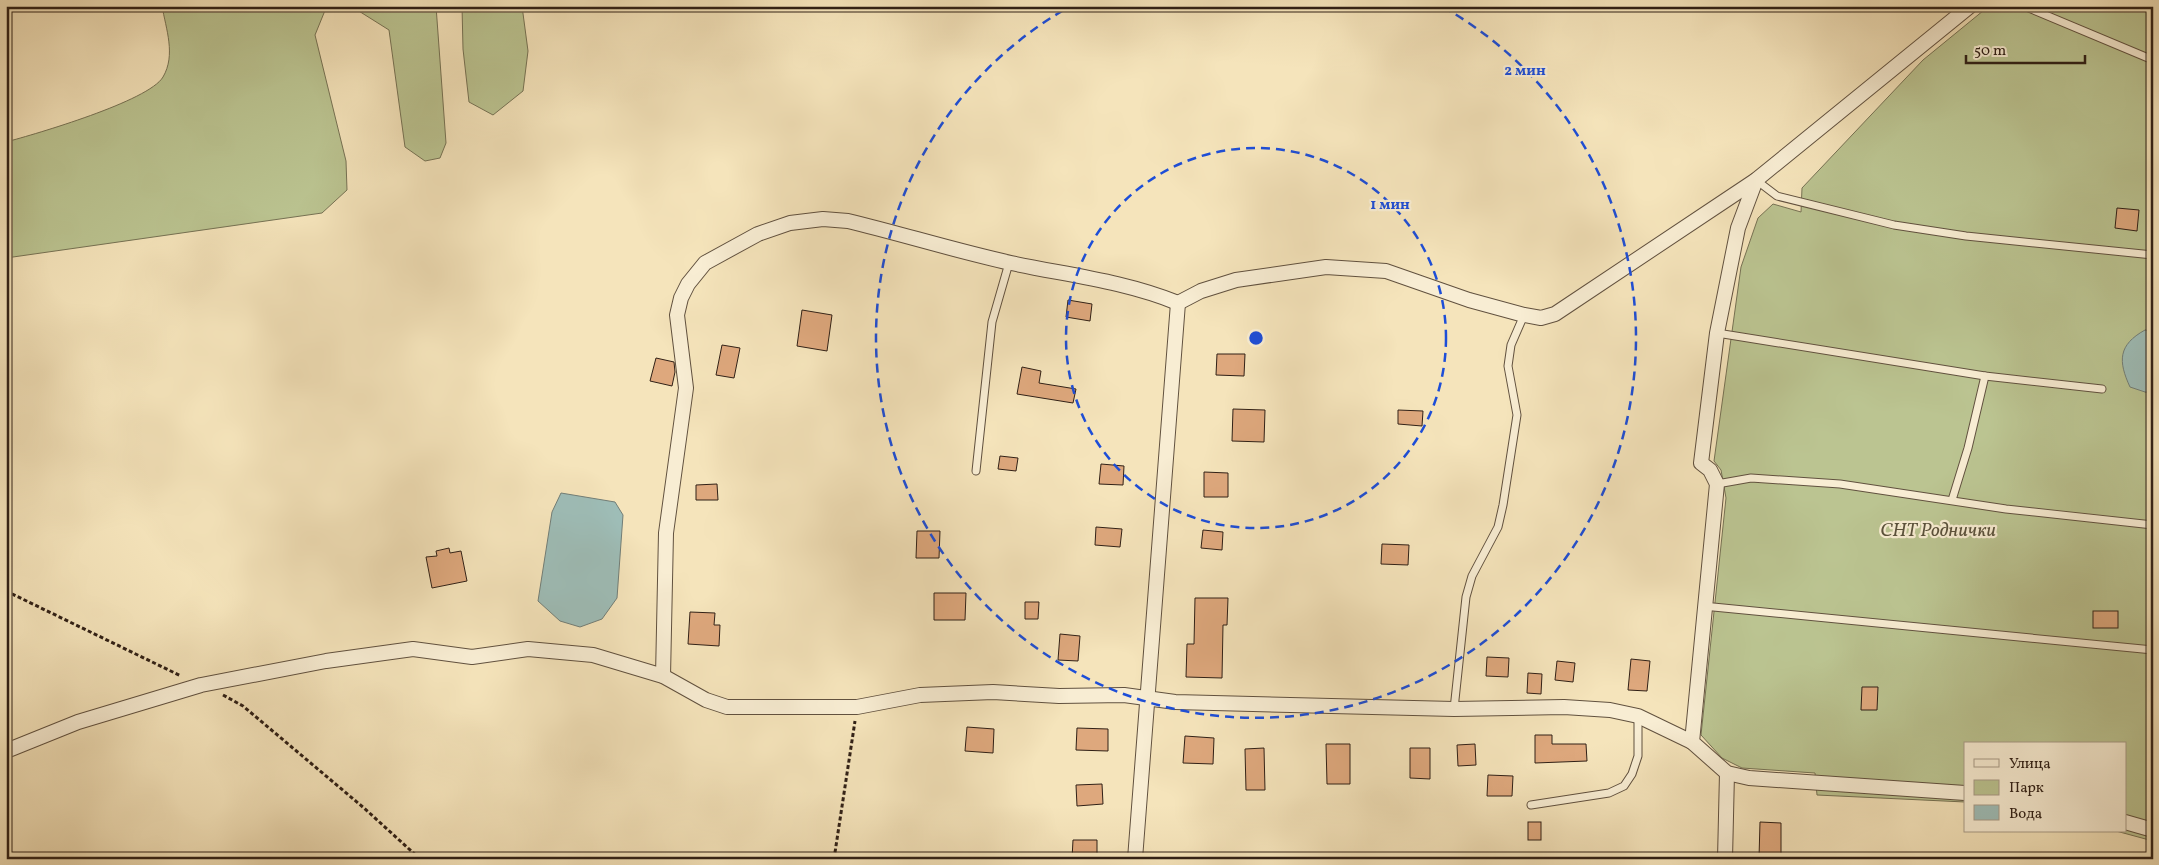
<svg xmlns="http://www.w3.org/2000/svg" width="2159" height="865" viewBox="0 0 2159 865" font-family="Vollkorn,serif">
<rect width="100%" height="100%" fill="#f5e4bb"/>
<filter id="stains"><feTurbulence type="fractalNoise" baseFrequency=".004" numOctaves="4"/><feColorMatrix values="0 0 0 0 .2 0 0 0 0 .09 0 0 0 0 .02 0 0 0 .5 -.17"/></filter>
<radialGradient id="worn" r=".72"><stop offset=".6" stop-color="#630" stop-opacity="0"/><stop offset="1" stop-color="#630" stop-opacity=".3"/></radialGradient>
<g fill="#bbc491" stroke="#767254">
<path d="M 162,6 L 436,6 L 446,143 L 440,158 L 425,161 L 405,147 L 389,30 L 354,8 L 326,8 L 315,35 L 346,161 L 347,190 L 322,213 L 6,258 L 6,142 C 36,134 149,101 163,77 C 176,55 166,29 162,6 Z"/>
<polygon points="462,6 522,6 528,51 523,91 493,115 469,102 463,49"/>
<polygon points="1989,6 2153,6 2153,332 2145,330 2145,392 2153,392 2153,841 2116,831 2125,831 2125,744 1965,744 1965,802 1817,795 1815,773 1742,768 1722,758 1701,735 1726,498 1721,470 1714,461 1741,267 1758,218 1773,204 1801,212 1802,188 1923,60"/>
</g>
<g fill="#9ebdb7" stroke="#727e77">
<path d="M 2145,330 L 2153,332 L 2153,392 L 2145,392 L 2130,387 C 2118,361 2118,345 2145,330 Z"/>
<polygon points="561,493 615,502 623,515 617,598 602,619 580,627 560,621 538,601 552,512"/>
</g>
<g fill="#dea87d" stroke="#302016">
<polygon points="2117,208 2139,210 2137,231 2115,228"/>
<polygon points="1068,300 1092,304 1090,321 1066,317"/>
<polygon points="802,310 832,315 827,351 797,346"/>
<polygon points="722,345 740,348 734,378 716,375"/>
<polygon points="1217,354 1245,354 1244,376 1216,375"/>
<polygon points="656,358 674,362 675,372 672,386 650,381"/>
<polygon points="1022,367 1041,371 1039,383 1076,389 1073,403 1017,394"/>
<polygon points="1233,409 1265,410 1264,442 1232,441"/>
<polygon points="1398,410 1423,411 1422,426 1398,424"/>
<polygon points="1000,456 1018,458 1016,471 998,469"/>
<polygon points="1101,464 1124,466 1123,485 1099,484"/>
<polygon points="1204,472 1228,473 1228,497 1204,497"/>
<polygon points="717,484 718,500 696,500 696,485"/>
<polygon points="1096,527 1122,529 1120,547 1095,545"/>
<polygon points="1203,530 1223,532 1222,550 1201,548"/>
<polygon points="917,531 940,531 939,558 916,558"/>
<polygon points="1382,544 1409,545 1408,565 1381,564"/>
<polygon points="449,548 450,553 461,551 467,581 432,588 426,557 437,556 436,551"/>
<polygon points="934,593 966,593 965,620 934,620"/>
<polygon points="1195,598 1228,598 1227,625 1223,625 1222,678 1186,677 1187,644 1194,644"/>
<polygon points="1025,602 1039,602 1038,619 1025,619"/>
<rect x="2093" y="611" width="25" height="17"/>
<polygon points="690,612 715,613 714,625 720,625 719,646 688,644"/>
<polygon points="1060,634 1080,636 1078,661 1058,660"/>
<polygon points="1487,657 1509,658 1508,677 1486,676"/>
<polygon points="1631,659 1650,661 1647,691 1628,690"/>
<polygon points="1557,661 1575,663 1573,682 1555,680"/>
<polygon points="1528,673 1542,674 1541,694 1527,693"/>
<polygon points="1862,687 1878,687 1877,710 1861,710"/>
<polygon points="967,727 994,729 993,753 965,751"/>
<polygon points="1077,728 1108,729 1108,751 1076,750"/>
<polygon points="1535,735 1552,735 1552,744 1586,744 1587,761 1535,763"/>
<polygon points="1185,736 1214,738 1213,764 1183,763"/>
<polygon points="1326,744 1350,744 1350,784 1327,784"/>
<polygon points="1475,744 1476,765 1458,766 1457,745"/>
<polygon points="1264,748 1265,790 1246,790 1245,749"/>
<polygon points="1410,748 1430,748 1430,779 1410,778"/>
<polygon points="1488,775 1513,776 1512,796 1487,796"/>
<polygon points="1102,784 1103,804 1077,806 1076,785"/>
<rect x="1528" y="822" width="13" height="18"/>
<polygon points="1760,822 1781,823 1781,859 1759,858"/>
<polygon points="1073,840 1097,840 1097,859 1072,859"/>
</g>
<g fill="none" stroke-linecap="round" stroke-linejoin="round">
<defs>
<g id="service">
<polyline points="2024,6 2153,60"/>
<polyline points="1756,180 1777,196 1894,225 1966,236 2153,255"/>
<polyline points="1717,333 1985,376 2102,389"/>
<polyline points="976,471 992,322 1009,263"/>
<polyline points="1717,484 1751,478 1840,484 2006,509 2153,525"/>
<polyline points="1952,500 1968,448 1985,376"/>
<polyline points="1703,606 2153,650"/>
<polyline points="1454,709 1466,597 1472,576 1498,527 1503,505 1517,415 1508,366 1511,345 1524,315"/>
<polyline points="1531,805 1609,793 1624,786 1632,774 1638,756 1638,716"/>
</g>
<g id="minor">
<polyline points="1756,180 1738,228 1717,333 1701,463 1710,470 1717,484 1692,742 1727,773 1749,778 1965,793"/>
<polyline points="1178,303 1201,291 1236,280 1326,267 1386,271 1469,300 1524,315 1541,318 1555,314 1756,180 1970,6"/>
<path d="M 663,676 L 666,533 L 686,388 L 677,315 L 681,298 L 688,284 L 705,263 L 758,234 L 790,223 L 823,219 L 848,221 C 902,234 956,251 1011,263 C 1067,275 1124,281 1178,303"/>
<polyline points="6,751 78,722 201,685 326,661 413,649 472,657 528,649 593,655 663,676 706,700 727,707 857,707 920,695 993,692 1059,696 1124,695 1175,702 1454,709 1564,707 1610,710 1638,716 1692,742"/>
<polyline points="2125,822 2153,830"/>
<polyline points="1135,859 1178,303"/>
<polyline points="1725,859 1727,773"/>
</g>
</defs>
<use href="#service" stroke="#61513f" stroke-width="9"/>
<use href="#minor" stroke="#61513f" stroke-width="16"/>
<g stroke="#302016" stroke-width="3" stroke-dasharray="4 2.5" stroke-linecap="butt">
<polyline points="6,591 181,676"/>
<polyline points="223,695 243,706 364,808 420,859"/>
<polyline points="834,859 855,721"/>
</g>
<use href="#service" stroke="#f8edd3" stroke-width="7"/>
<use href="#minor" stroke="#f8edd3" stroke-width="14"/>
</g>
<g fill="none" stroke="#1d4ed8" stroke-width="2.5" stroke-dasharray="9 6">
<circle cx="1256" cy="338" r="190"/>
<path d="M1443 7A380 380 0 1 1 1069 7"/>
</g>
<g text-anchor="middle" stroke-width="4.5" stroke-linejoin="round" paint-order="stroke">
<g font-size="19" font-style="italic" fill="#5a513b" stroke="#f8edd3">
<text x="1938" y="536">СНТ Роднички</text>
</g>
</g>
<circle cx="1256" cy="338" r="8" fill="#1d4ed8" stroke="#f8edd3" stroke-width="2.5"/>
<g font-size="15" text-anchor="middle" font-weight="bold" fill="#1d4ed8" stroke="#f8edd3" stroke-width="4.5" stroke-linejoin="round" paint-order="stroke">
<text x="1525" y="75">2 мин</text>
<text x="1390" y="209">1 мин</text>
</g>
<rect width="2159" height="865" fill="none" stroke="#f5e4bb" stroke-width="25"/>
<rect x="8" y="8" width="2144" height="850" fill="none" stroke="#302016" stroke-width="2.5"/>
<rect x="12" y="12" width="2134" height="840" fill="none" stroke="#302016"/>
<rect x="1964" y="742" width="162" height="90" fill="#f8edd3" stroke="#a89b87"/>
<rect x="1974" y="759" width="25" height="8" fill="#f8edd3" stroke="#a89b87"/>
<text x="2009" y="768" font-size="15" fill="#302016">Улица</text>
<rect x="1974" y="780" width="25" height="15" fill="#bbc491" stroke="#a89b87"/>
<text x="2009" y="792" font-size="15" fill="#302016">Парк</text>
<rect x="1974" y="805" width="25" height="15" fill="#9ebdb7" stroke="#a89b87"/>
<text x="2009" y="818" font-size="15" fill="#302016">Вода</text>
<path d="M1966 55v8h119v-8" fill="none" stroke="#302016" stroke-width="2.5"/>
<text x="1974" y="55" font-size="15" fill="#302016" stroke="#f8edd3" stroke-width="4" paint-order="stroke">50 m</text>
<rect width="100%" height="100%" filter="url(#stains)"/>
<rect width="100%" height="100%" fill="url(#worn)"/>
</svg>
